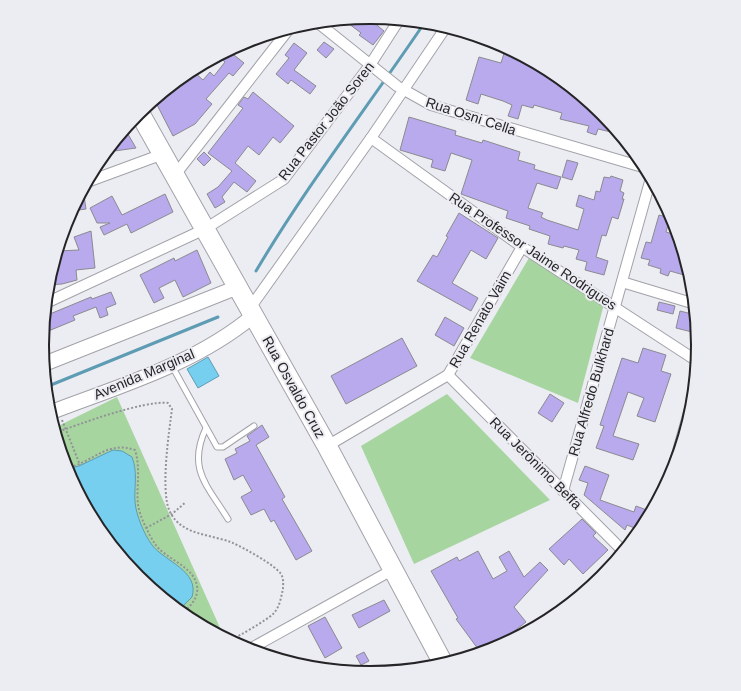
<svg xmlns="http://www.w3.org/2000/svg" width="741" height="691" viewBox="0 0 741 691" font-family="Helvetica,sans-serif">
<rect width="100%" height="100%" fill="#ececf3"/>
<g fill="#a7d5a0">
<polygon points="529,258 604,304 578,403 470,358"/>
<polygon points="447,394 550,500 414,564 361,446"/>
<polygon points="117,397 225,639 188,619 138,578 97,528 67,471 54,428"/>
</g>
<g fill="#77cfef" stroke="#5e9cb3">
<polygon points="208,357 219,376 198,388 187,369"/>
<path d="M 113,450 L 122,451 L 132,457 C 138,472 134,486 135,502 C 136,515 144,534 152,545 C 164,561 200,571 192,597 L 178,611 L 138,578 L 97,528 L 67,471 L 66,469 L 79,466 Z"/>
</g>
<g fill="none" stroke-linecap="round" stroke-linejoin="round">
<g stroke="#5e9cb3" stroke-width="3">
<path d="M 256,271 C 307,185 369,105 425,22"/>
<polyline points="46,387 218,317"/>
</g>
</g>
<g fill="#b9aaed" stroke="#8b8a90">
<polygon points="367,17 384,31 373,45 359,35 361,33 344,20"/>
<polygon points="324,42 334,49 326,58 317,50"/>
<polygon points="294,43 307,53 294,70 316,86 310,94 291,80 288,84 276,74 289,58 285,55"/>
<polygon points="505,50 519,54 553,72 583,97 582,99 588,101 603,113 613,126 611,132 598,129 596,135 587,132 589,126 560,119 562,113 534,105 533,108 522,105 518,119 508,116 512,105 503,101 481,94 478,104 466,100 479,57 501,63"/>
<polygon points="229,51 244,63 233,76 229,73 206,99 212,104 195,124 173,136 155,101 173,91 169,88 192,70 203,80 210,72 214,76 225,62 218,56"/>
<polygon points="253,92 294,126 280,143 273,137 259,155 248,146 235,163 256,181 247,192 234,182 222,197 225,202 215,208 207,194 218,187 232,171 208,153 243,108 238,105 244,97 248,99"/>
<polygon points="409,117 456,131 455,135 482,143 483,140 520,152 518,160 535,165 534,169 561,177 557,189 537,183 528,208 543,213 541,217 547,220 578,230 584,209 576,206 579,195 594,200 596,191 600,192 604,177 610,178 611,176 623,180 620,191 624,193 622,199 624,199 618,219 612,217 606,236 602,235 596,257 608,261 604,275 585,270 587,262 576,259 579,250 564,246 563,248 548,244 550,236 529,229 530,226 506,218 508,211 461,194 472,160 451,153 445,171 431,167 433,160 400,150"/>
<polygon points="125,129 136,148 107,152"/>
<polygon points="204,152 211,159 204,166 197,159"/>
<polygon points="567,160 578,163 572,180 562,177"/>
<polygon points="83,189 86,209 71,211 72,211"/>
<polygon points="165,194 173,212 131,233 127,224 104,235 100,227 110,223 97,223 90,208 112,196 122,215"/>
<polygon points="459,213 498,238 486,259 471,250 452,283 478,298 471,311 417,281 433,255 437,257 448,237 446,236"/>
<polygon points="659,215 670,218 666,232 679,236 691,277 670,271 668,276 660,273 661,269 648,265 650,260 641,258 646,242 651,243"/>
<polygon points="91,231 95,268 76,270 77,280 62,284 48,285 54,263 59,263 58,251 79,250 74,237"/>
<polygon points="197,250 211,283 183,297 175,280 159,288 164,298 154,303 140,275 174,258 175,261"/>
<polygon points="111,292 116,304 106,308 108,315 100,318 96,307 73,316 75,320 46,332 44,325 45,316 91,297 92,299"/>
<polygon points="659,302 675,306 673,314 657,310"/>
<polygon points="680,311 696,315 692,332 676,328"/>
<polygon points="445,317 464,328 454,346 435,335"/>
<polygon points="402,338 417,366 346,404 331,376"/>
<polygon points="643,348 666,355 661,371 671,374 655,422 637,416 644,398 628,392 613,436 639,444 633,460 596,448 604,426 600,425 622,358 638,363"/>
<polygon points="550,394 564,403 552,422 538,413"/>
<polygon points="262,425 269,437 256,445 285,497 282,499 312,551 296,560 274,520 271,522 264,509 251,515 241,497 252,491 243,475 234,480 225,459 237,453 235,449 250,441 247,436"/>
<polygon points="585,466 609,475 600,500 634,512 636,506 652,512 642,531 627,525 625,530 584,495 588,483 579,480"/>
<polygon points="582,519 596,533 593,536 608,550 583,574 569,559 564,565 549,549"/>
<polygon points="478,551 493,579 507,571 499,557 509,551 524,577 540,562 548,570 514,607 526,622 489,651 481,653 456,619 458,618 431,571 457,557 459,561"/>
<polygon points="384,600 390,611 359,628 352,615"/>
<polygon points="325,617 342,648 325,658 308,626"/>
<polygon points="364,652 369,661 361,665 356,656"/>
</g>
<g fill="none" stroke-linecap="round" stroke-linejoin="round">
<defs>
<g id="lane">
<polyline points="172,366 217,447 223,447 254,426"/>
<path d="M 206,428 C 187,469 207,485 228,519"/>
</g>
<g id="street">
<polyline points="317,22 397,86 431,105 646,168"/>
<polyline points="371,138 522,247 697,361"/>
<polyline points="175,175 289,29"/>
<polyline points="87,182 163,154"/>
<polyline points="622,282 695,304"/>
<polyline points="46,303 205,229 284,179 370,65 399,20"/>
<polyline points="250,308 371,138 446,27"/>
<polyline points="448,375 624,552"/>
<polyline points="327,446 448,375 522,247"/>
<polyline points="671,476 695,391"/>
<polyline points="563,491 651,178"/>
<polyline points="248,650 394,569"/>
</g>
<g id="secondary">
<polyline points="44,364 238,287"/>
<path d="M 49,413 C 119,386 196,364 254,315"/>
</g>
<polyline id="highway" points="139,112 327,446 444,665"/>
</defs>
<use href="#lane" stroke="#a2a3a9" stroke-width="7"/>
<use href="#street" stroke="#a2a3a9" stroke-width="12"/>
<use href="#secondary" stroke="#a2a3a9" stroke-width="16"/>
<use href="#highway" stroke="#a2a3a9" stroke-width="21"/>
<g stroke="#929297" stroke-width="2" stroke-dasharray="2 2" stroke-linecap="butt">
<polyline points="62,420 80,465"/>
<path d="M 55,433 C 79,424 145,400 168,403 L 172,409 C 169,432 160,492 170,512 C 182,536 212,534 233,543 C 244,548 275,565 281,574 C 284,579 283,584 283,589 C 281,597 280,607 273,614 C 267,620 239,636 229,641"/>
<path d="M 66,468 C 93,463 106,440 135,450 C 141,469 136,486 138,505 C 140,517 148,533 155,544 C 165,559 194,566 197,586 C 199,598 190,607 182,613"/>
<polyline points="146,528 172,514 186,502"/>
</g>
<use href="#lane" stroke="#fff" stroke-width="5"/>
<use href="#street" stroke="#fff" stroke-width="10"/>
<use href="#secondary" stroke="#fff" stroke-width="14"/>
<use href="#highway" stroke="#fff" stroke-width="19"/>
</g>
<g text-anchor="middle" stroke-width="4" stroke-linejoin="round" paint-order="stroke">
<g font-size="14" fill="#252527" stroke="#ececf3">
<text transform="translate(471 116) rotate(18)" y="5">Rua Osni Cella</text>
<text transform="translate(326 121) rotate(-52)" y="5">Rua Pastor João Soren</text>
<text transform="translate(533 251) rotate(34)" y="5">Rua Professor Jaime Rodrigues</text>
<text transform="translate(480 319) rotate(-60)" y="5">Rua Renato Vaim</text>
<text transform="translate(144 374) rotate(-23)" y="5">Avenida Marginal</text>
<text transform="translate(294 387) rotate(61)" y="5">Rua Osvaldo Cruz</text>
<text transform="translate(591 392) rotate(-74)" y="5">Rua Alfredo Bulkhard</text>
<text transform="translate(536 463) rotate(45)" y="5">Rua Jerônimo Beffa</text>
</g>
</g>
<path d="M0 0H741V691H0ZM49 345a321 321 0 1 1 642 0a321 321 0 1 1-642 0Z" fill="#ececf3" fill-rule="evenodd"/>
<path fill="none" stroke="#252527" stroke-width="2" d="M49 345a321 321 0 1 1 642 0a321 321 0 1 1-642 0Z"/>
</svg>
